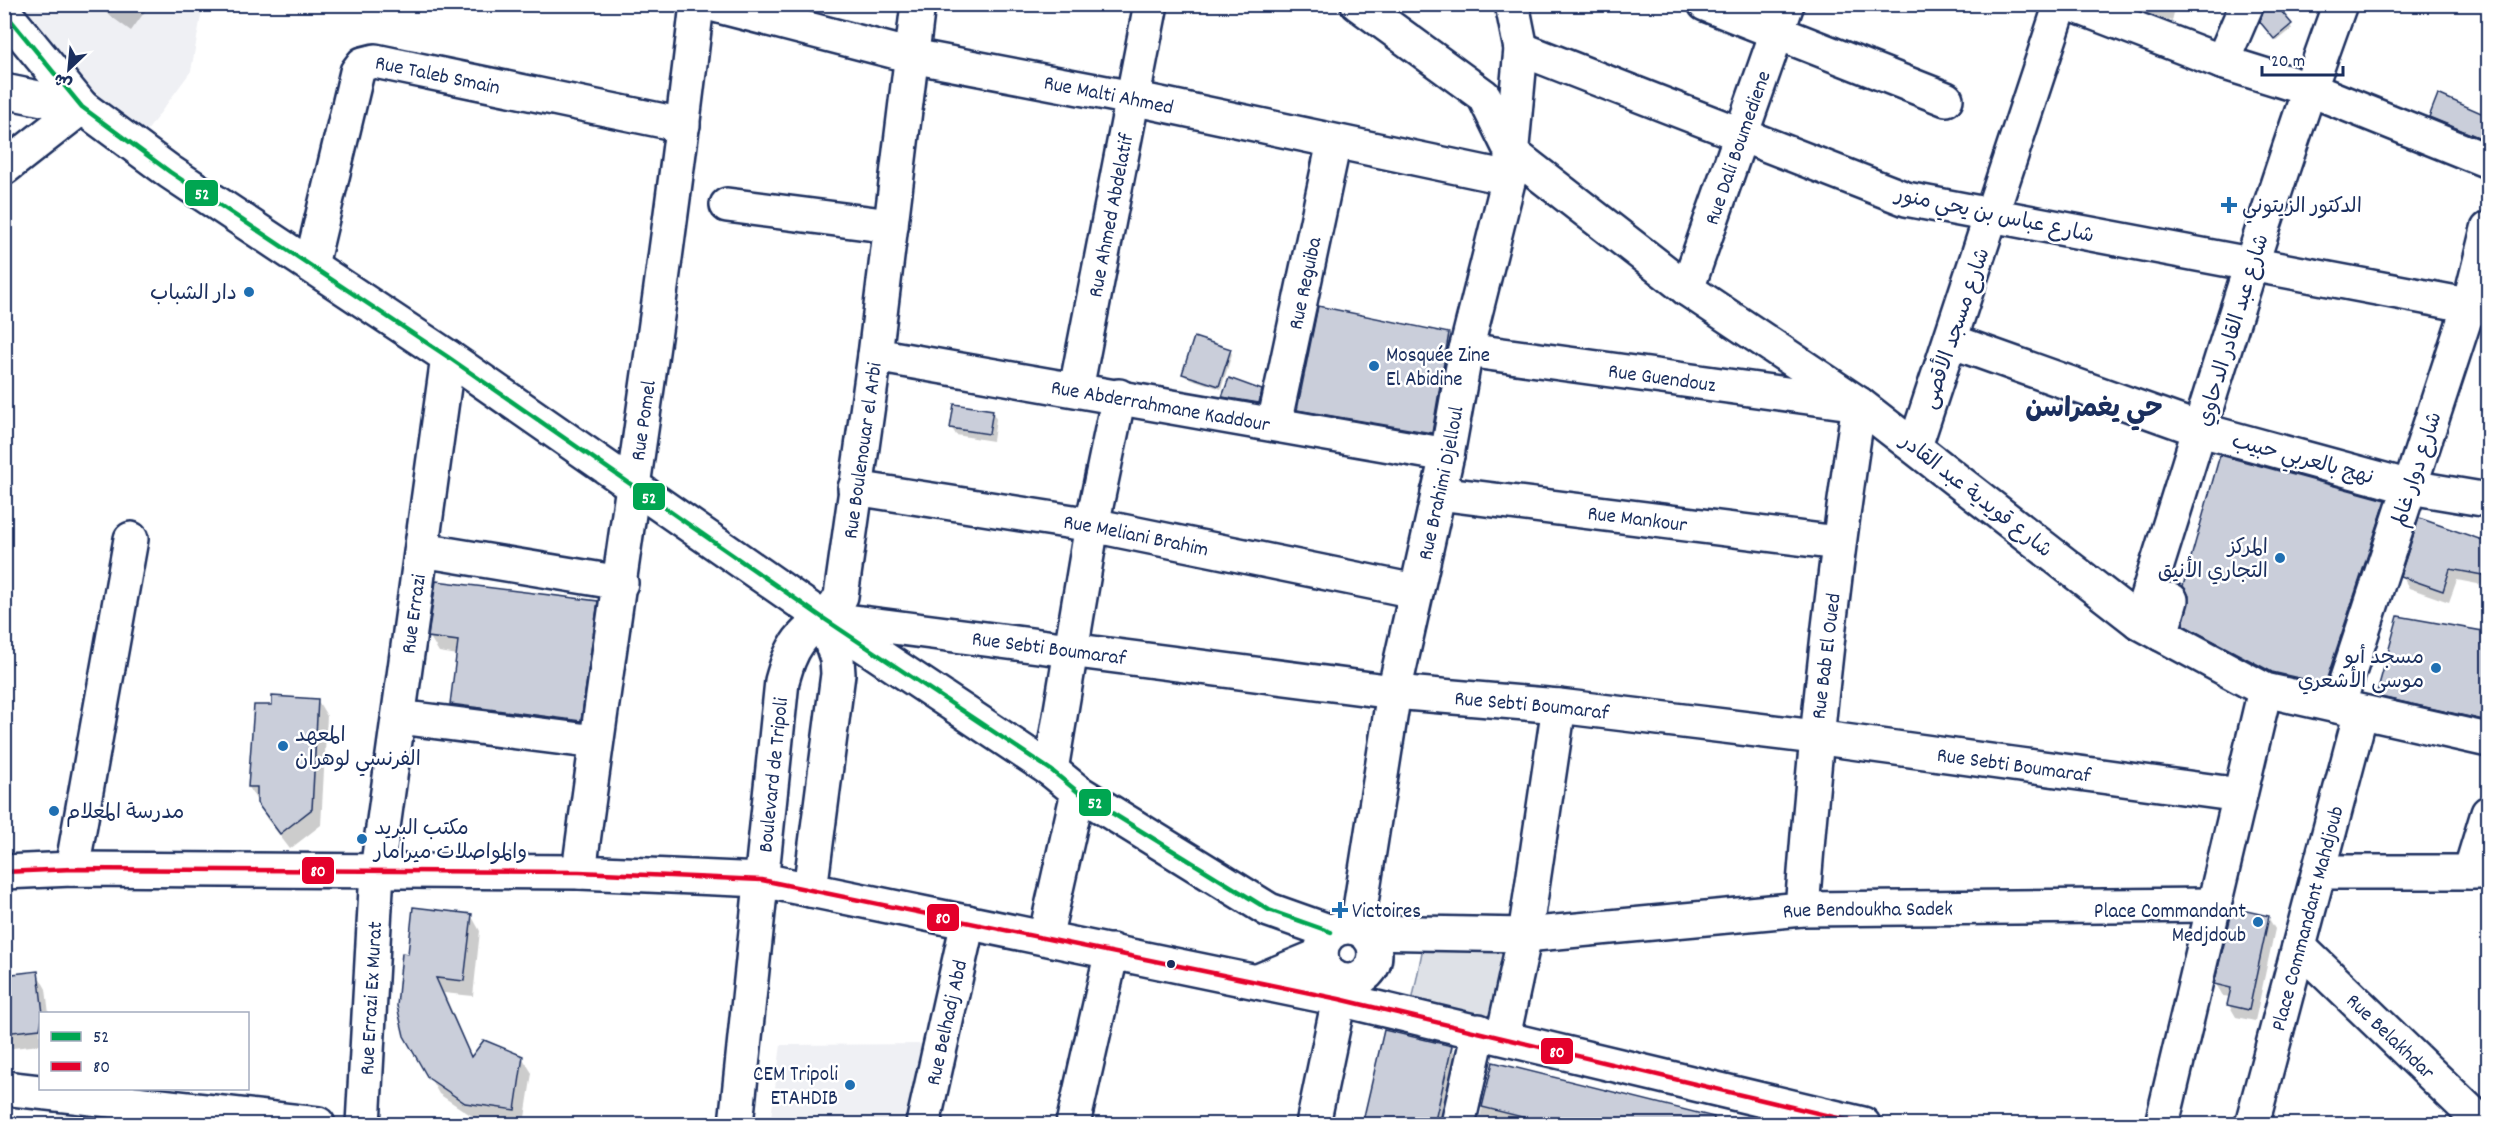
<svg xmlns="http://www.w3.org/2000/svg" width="2493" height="1129" viewBox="0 0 2493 1129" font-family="Dekko,'Playpen Sans Arabic',sans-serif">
<rect width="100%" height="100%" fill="#fff"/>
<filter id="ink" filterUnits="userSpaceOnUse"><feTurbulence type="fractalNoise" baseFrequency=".0167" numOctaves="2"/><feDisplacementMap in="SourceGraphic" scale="12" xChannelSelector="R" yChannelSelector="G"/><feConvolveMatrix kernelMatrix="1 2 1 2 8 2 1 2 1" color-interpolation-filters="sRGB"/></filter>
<g filter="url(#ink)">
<g fill="#eff0f4">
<polygon points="20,5 203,5 191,71 144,135 97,95"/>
<polygon points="933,1044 915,1124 770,1124 781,1045"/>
</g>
<polygon fill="#dee1e7" stroke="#7c88a2" stroke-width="1.5" points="1424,942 1511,947 1498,1022 1412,1002"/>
<g fill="#0003">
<polygon points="94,4 143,4 146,10 131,31"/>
<polygon points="2144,4 2176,4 2172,21 2148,16"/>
<polygon points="2264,25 2290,25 2292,29 2277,41"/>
<polygon points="495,64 505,70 508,76 498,74"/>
<polygon points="2439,96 2488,117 2488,146 2435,124 2430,117"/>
<polygon points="1448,334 1457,350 1440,448 1307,425 1298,409"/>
<polygon points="1230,351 1232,354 1221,389 1186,377 1184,374"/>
<polygon points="1261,391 1266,399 1263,410 1228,404 1223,396"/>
<polygon points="992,411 996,419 993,441 956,435 952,428"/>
<polygon points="2385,501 2392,513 2332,695 2280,684 2192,636 2185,624"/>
<polygon points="2482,525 2488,527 2488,586 2457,580 2449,602 2409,588 2402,576 2479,540"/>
<polygon points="597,603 606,618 589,736 460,719 451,703 458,655 439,652 430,637"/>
<polygon points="2399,617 2488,633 2488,734 2387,711 2378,696"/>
<polygon points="318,701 327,716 321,825 290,849 267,819 249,787"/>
<polygon points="471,915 480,931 473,996 444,993 472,1058 522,1057 532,1073 524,1124 475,1118 439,1094 406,1035 410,955"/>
<polygon points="2268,917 2275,929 2255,1021 2236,1017 2229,1005 2231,997 2223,996 2216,984"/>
<polygon points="37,973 46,989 49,1014 40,1014 40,1045 4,1049 4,976"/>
<polygon points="1451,1047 1456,1055 1440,1124 1364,1124"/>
<polygon points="1494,1064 1739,1124 1478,1124"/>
</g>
<g fill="#caceda" stroke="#1b2f5e" stroke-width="1.5">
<polygon points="2265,4 2275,4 2292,24 2274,39 2260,22"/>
<polygon points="2438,94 2488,116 2488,141 2429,117"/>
<polygon points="1318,306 1449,333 1432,433 1297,410"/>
<polygon points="1194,337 1231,349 1219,386 1182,374"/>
<polygon points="1229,378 1262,390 1259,403 1222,397"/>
<polygon points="954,404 993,410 989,434 950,428"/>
<polygon points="2220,455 2386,500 2325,684 2272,672 2183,625 2189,596 2183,586"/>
<polygon points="2419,518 2488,542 2488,576 2450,569 2443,591 2400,576"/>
<polygon points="436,581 598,601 581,721 450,704 458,641 428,637"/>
<polygon points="2398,616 2488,632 2488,721 2376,696"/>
<polygon points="272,696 318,699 312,809 280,834 257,803 257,787 248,787 254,705 272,705"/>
<polygon points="413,907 472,914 464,981 436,978 471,1057 484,1040 523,1056 515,1110 465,1103 428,1078 404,1036 397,1006 402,953 408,954"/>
<polygon points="2233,908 2269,916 2249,1010 2227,1005 2231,988 2214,984"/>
<polygon points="38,971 43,1014 40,1029 4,1033 4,975"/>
<polygon points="1384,1030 1452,1046 1434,1125 1362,1125"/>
<polygon points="1493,1062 1714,1117 1713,1125 1554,1125 1482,1107"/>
</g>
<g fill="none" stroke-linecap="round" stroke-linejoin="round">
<defs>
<g id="minor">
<path id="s1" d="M 711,4 L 912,56 L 1132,98 L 1509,178"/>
<polyline points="1358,4 1484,96 1512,153 1687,289 1859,404 2139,622 2265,690 2488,740"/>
<polyline points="1705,4 1946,99"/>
<polyline points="2071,4 2222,62 2309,89 2488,161"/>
<polyline points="4,12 82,107 170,172 448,357 823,618 1051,770 1078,792 1269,910 1331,932"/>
<polyline points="1521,49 1906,199 2488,309"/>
<polyline points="2222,62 2247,4"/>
<polyline points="4,91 82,107"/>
<polyline points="4,168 82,107"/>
<polyline points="727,205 891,226"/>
<path id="s2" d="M 311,265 L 357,72 L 363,64 L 375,61 L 683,125"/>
<path id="s3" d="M 1687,289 L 1787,4"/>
<polyline points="1951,341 2201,430 2410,487 2488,500"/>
<path id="s4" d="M 1466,350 L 1859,404 C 1833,572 1815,739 1802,909"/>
<path id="s5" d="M 875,355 L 1447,455"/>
<path id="s6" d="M 1076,389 L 1151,4"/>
<path id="s7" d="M 1274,424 L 1334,142"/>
<polyline points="1915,446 2061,4"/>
<path id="s8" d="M 855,488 L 1092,525 L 1415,591"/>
<path id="s9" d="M 1438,493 L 1838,543"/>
<polyline points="422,550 621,583"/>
<path id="s10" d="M 831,619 L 1394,692 L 1559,706 L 1815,737 L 2240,795"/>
<path d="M 2139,622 C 2205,416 2265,208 2340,4"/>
<polyline points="2161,634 2171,600"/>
<polyline points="2338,706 2469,306 2488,229"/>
<polyline points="399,717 596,742"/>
<polyline points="1051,770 1092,525 1119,396"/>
<polyline points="72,869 131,539"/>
<path id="s11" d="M 579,872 C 617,582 664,294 697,4"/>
<polyline points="2319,872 2488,872"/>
<polyline points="2470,872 2488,813"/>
<polyline points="810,890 838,674 837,659 823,618"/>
<circle cx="1348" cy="954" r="27"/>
<path id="s12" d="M 1357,928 L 1394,692 L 1447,455 L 1466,350 L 1509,178 L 1521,49 L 1512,4"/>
<path id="s13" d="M 1365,932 L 1525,935 L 1802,909 L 2212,905"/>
<polyline points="1045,938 1078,792"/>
<path id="s14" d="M 2299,947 L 2483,1124"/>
<polyline points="1503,1037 1525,935 1559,706"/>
<polyline points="4,1088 318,1124"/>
<path id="s15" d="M 363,1124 L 377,871 L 448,357"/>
<path id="s16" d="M 736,1124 L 782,681 C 786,667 790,653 799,641 C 812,624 832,616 841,596 L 875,355 L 918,4"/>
<path id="s17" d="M 923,1124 L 968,922"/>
<polyline points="1073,1124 1112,951"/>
<polyline points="1313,1124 1339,999"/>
<polyline points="1458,1124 1479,1031"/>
<polyline points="2162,1124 2265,690"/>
<path id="s18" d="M 2252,1124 L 2361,712"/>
</g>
<g id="major">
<polyline points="4,872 72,869 579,872 762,880 1339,999 1863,1124"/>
<polyline points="1258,981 1321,955"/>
</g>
</defs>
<use href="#minor" stroke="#1b2f5e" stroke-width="38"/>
<use href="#major" stroke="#1b2f5e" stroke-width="38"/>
<use href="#minor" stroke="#fff" stroke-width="33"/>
<use href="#major" stroke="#fff" stroke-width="33"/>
<defs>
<polyline id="bus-1" points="4,12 82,107 170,172 448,357 823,618 1051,770 1078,792 1269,910 1331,932"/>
<polyline id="bus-2" points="4,872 72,869 579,872 762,880 1339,999 1863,1124"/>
</defs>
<use href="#bus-1" stroke="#fff" stroke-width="9"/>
<use href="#bus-2" stroke="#fff" stroke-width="9"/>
<use href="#bus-1" stroke="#00a651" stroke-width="4.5"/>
<use href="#bus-2" stroke="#e4002b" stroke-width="4.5"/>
</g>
</g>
<g fill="#1f6fb2" stroke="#fff" stroke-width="2">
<path d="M2226 196h6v6h6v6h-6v6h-6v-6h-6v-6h6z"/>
<circle cx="249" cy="292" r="6"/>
<circle cx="1374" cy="366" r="6"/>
<circle cx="2280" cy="558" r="6"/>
<circle cx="2436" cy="668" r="6"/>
<circle cx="283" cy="746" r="6"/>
<circle cx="54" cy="811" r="6"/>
<circle cx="362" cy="839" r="6"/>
<path d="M1337 901h6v6h6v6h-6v6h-6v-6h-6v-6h6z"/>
<circle cx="2258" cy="922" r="6"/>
<circle cx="850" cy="1085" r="6"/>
</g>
<circle fill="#1b2f5e" stroke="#fff" stroke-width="2" cx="1171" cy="964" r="5"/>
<g text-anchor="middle" stroke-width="5" stroke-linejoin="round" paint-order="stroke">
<g font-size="21" fill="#1b2f5e" stroke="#fff">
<text dy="7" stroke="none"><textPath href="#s2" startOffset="285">Rue Taleb Smain</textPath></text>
<text dy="7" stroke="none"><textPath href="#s1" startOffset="408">Rue Malti Ahmed</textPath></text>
<text dy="7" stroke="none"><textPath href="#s3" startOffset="150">Rue Dali Boumediene</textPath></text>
<text transform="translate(1995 214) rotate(12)" y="7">شارع عباس بن يحي منور</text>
<text dy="7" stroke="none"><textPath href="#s6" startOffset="177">Rue Ahmed Abdelatif</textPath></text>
<text dy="7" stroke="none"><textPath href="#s7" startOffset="144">Rue Reguiba</textPath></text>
<text transform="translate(1955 328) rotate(-71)" y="7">شارع مسجد الأقصى</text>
<text transform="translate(2232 330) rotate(-73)" y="7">شارع عبد القادر الدحاوي</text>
<text dy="7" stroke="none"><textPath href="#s4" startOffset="198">Rue Guendouz</textPath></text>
<text dy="7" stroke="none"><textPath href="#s5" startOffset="290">Rue Abderrahmane Kaddour</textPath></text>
<text dy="7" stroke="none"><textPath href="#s11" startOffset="456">Rue Pomel</textPath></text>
<text dy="7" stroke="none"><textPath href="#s16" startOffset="698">Rue Boulenouar el Arbi</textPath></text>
<text transform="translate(2303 458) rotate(15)" y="7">نهج بالعربي حبيب</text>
<text transform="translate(2416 469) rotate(-72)" y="7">شارع دوار غالم</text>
<text dy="7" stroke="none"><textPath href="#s12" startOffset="453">Rue Brahimi Djelloul</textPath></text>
<text transform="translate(1977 495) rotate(38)" y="7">شارع قويدية عبد القادر</text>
<text dy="7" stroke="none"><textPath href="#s9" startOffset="201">Rue Mankour</textPath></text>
<text dy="7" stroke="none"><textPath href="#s8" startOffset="285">Rue Meliani Brahim</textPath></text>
<text dy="7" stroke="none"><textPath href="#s15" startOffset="513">Rue Errazi</textPath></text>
<text dy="7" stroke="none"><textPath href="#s10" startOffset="220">Rue Sebti Boumaraf</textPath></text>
<text transform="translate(1825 656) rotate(-83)" y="7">Rue Bab El Oued</text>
<text dy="7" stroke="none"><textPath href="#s10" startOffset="706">Rue Sebti Boumaraf</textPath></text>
<text dy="7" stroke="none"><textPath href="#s10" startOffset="1192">Rue Sebti Boumaraf</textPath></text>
<text dy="7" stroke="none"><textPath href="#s16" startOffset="351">Boulevard de Tripoli</textPath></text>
<text dy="7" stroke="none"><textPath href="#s13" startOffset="504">Rue Bendoukha Sadek</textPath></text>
<text dy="7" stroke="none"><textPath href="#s18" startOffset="213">Place Commandant Mahdjoub</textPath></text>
<text dy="7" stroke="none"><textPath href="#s15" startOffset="126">Rue Errazi Ex Murat</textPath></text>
<text dy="7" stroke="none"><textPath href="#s17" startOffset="104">Rue Belhadj Abd</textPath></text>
<text dy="7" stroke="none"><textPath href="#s14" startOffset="128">Rue Belakhdar</textPath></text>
</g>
<g font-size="21" fill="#1b2f5e" stroke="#fff" text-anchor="start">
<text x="2242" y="212">الدكتور الزيتوني</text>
<text x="237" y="299" text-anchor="end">دار الشباب</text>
<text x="1386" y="361">Mosquée Zine<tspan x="1386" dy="24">El Abidine</tspan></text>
<text x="2268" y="553" text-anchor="end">المركز<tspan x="2268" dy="24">التجاري الأنيق</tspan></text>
<text x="2424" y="663" text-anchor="end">مسجد أبو<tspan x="2424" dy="24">موسى الأشعري</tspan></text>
<text x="295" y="741">المعهد<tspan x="295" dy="24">الفرنسي لوهران</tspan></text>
<text x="66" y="818">مدرسة المعلام</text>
<text x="374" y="834">مكتب البريد<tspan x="374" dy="24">والمواصلات ميرامار</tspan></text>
<text x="1352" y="917">Victoires</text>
<text x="2246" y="917" text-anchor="end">Place Commandant<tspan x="2246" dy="24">Medjdoub</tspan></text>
<text x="838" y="1080" text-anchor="end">CEM Tripoli<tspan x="838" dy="24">ETAHDIB</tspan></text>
</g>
<g font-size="27" font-weight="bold" fill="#1b2f5e" stroke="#fff">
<text x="2094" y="416">حي يغمراسن</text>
</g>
</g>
<g stroke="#fff" stroke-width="2">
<rect x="184" y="179" width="35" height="28" rx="6" fill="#00a651"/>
<rect x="632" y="482" width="34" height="29" rx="6" fill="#00a651"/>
<rect x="1078" y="788" width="34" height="29" rx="6" fill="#00a651"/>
<rect x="301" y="856" width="34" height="29" rx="6" fill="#e4002b"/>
<rect x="926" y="903" width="34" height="29" rx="6" fill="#e4002b"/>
<rect x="1540" y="1037" width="34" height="28" rx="6" fill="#e4002b"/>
</g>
<g font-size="16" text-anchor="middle" font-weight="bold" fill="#fff">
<text x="202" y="199">52</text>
<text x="649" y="503">52</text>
<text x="1095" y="808">52</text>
<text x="318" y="876">80</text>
<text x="943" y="923">80</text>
<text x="1557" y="1057">80</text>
</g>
<rect width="2493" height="1129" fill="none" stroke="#fff" stroke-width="24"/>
<rect x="12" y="12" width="2469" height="1105" fill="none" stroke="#1b2f5e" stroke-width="2" filter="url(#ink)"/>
<rect x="39" y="1012" width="210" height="78" fill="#ffffff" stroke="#a4acbf" stroke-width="1.5"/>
<rect x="51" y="1032" width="30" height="9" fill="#00a651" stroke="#a4acbf" stroke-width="1.5"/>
<text x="93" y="1042" font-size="18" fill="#1b2f5e">52</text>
<rect x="51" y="1062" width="30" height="9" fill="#e4002b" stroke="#a4acbf" stroke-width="1.5"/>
<text x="93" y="1072" font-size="18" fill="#1b2f5e">80</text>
<g transform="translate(69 69) rotate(206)" stroke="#ffffff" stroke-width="4.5" paint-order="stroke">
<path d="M0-4.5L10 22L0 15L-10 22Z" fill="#1b2f5e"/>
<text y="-9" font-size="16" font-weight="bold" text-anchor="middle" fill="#1b2f5e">ش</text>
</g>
<path d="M2262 66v9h81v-9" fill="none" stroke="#1b2f5e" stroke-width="3"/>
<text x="2271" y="66" font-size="18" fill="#1b2f5e" stroke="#ffffff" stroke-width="4.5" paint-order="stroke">20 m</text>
</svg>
